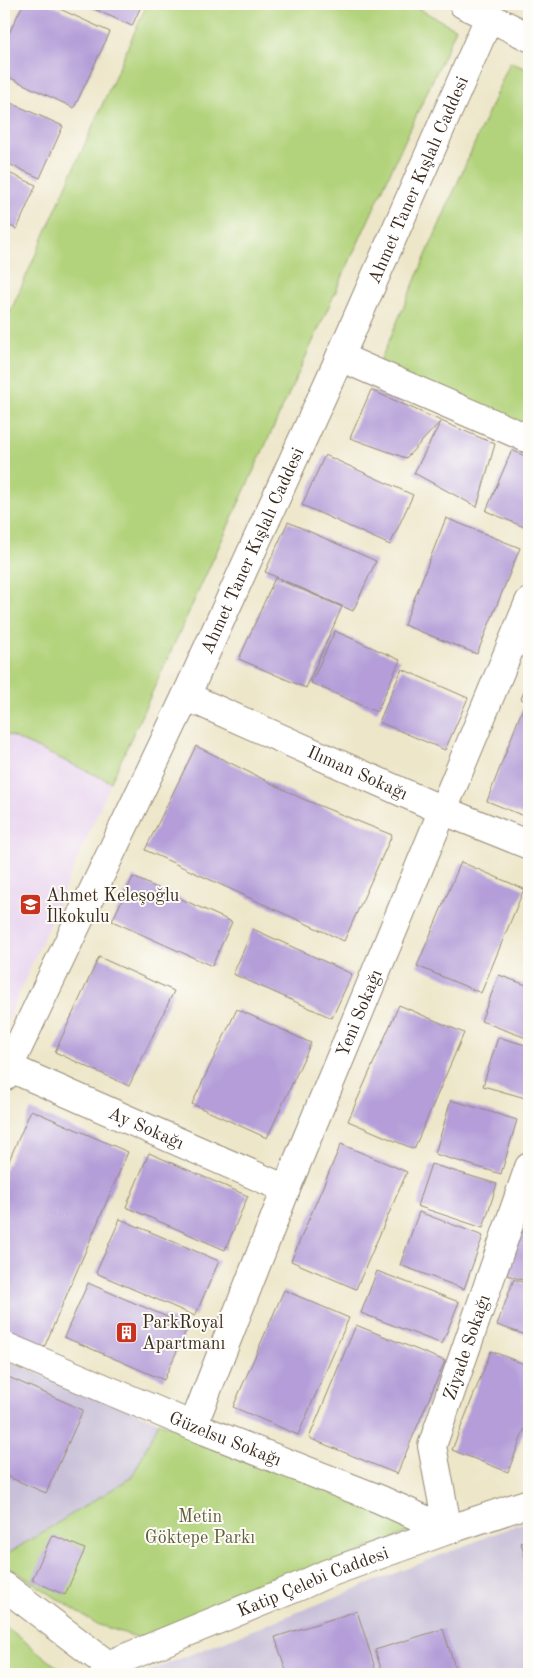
<svg xmlns="http://www.w3.org/2000/svg" width="533" height="1678" viewBox="0 0 533 1678" font-family="'Old Standard TT',serif">
<rect width="100%" height="100%" fill="#fdfcf7"/>
<filter id="ink" filterUnits="userSpaceOnUse"><feTurbulence type="fractalNoise" baseFrequency=".02" numOctaves="2"/><feDisplacementMap in="SourceGraphic" scale="10" xChannelSelector="R" yChannelSelector="G"/><feConvolveMatrix kernelMatrix="1 2 1 2 8 2 1 2 1" color-interpolation-filters="sRGB"/></filter>
<filter id="wash" filterUnits="userSpaceOnUse"><feTurbulence type="fractalNoise" baseFrequency=".0096" numOctaves="4" result="noise"/><feDisplacementMap in="SourceGraphic" scale="20" xChannelSelector="R" yChannelSelector="G"/><feGaussianBlur stdDeviation="1.12" result="paint"/><feColorMatrix in="noise" values="0 0 0 0 0 0 0 0 0 0 0 0 0 0 0 0 0 1.4 0 .05"/><feComposite in="paint" operator="in"/></filter>
<g filter="url(#wash)">
<rect width="100%" height="100%" fill="#ede6c9"/>
<polygon fill="#e7d2ef" points="4,733 111,782 4,1028"/>
<g fill="#c8bfd8">
<polygon points="4,1359 159,1422 132,1477 4,1556"/>
<polygon points="529,1520 529,1674 142,1674"/>
</g>
<g fill="#b2d37b" stroke="#767e4c">
<polygon points="147,4 410,4 456,29 111,782 4,733 4,326"/>
<polygon points="510,62 529,70 529,434 377,368"/>
<polygon points="159,1422 423,1526 143,1639 96,1624 4,1564 4,1556 132,1477"/>
<polygon points="4,1625 66,1674 4,1674"/>
</g>
<g id="blocks">
<g fill="#b49dd8">
<polygon points="23,4 49,4 110,32 74,108 4,75 4,44"/>
<polygon points="83,4 142,4 132,26"/>
<polygon points="4,100 63,126 40,178 4,162"/>
<polygon points="4,171 36,185 17,229 5,224 4,228"/>
<polygon points="371,390 441,421 406,458 350,438"/>
<polygon points="441,421 495,444 477,507 414,473"/>
<polygon points="512,450 529,458 529,529 486,511"/>
<polygon points="325,455 413,495 390,545 302,505"/>
<polygon points="446,518 520,548 477,654 404,625"/>
<polygon points="288,522 376,561 353,611 265,572"/>
<polygon points="275,578 342,607 306,688 239,659"/>
<polygon points="335,631 400,660 377,712 311,683"/>
<polygon points="402,669 468,698 445,750 379,722"/>
<polygon points="529,679 529,703 521,699"/>
<polygon points="524,705 529,707 529,818 487,801"/>
<polygon points="196,746 303,799 392,835 344,941 145,850"/>
<polygon points="461,862 524,889 481,993 417,966"/>
<polygon points="133,877 232,922 212,966 112,921"/>
<polygon points="253,929 352,974 332,1018 233,974"/>
<polygon points="99,957 174,991 129,1086 55,1052"/>
<polygon points="499,975 529,986 529,1039 481,1021"/>
<polygon points="399,1005 464,1033 414,1149 348,1121"/>
<polygon points="237,1009 311,1043 267,1138 192,1104"/>
<polygon points="498,1037 529,1046 529,1099 483,1086"/>
<polygon points="451,1100 517,1120 501,1174 435,1154"/>
<polygon points="31,1110 128,1152 43,1350 4,1333 4,1172"/>
<polygon points="341,1144 407,1172 356,1289 291,1261"/>
<polygon points="149,1153 248,1196 225,1250 126,1207"/>
<polygon points="431,1164 497,1184 483,1228 417,1206"/>
<polygon points="419,1212 483,1236 464,1289 400,1265"/>
<polygon points="120,1219 219,1261 195,1316 96,1273"/>
<polygon points="518,1231 529,1234 529,1282 504,1274"/>
<polygon points="377,1271 459,1302 442,1344 361,1313"/>
<polygon points="514,1279 529,1285 529,1336 497,1325"/>
<polygon points="88,1283 188,1326 164,1380 64,1337"/>
<polygon points="284,1290 349,1318 298,1435 233,1407"/>
<polygon points="356,1325 445,1361 397,1474 309,1438"/>
<polygon points="491,1351 529,1366 529,1417 508,1472 452,1450"/>
<polygon points="4,1375 83,1410 46,1493 4,1475"/>
<polygon points="52,1535 85,1549 65,1595 32,1580"/>
<polygon points="529,1541 529,1571 521,1543"/>
<polygon points="357,1611 377,1674 287,1674 275,1637"/>
<polygon points="443,1629 457,1674 383,1674 375,1650"/>
<polygon points="529,1670 529,1674 514,1674"/>
</g>
</g>
</g>
<g filter="url(#ink)">
<use href="#blocks" fill-opacity="0" stroke="#948874" stroke-width="1"/>
<g fill="none" stroke-linecap="round" stroke-linejoin="round">
<defs>
<g id="minor">
<polyline points="340,357 529,439"/>
<path id="s1" d="M 186,696 L 442,810 L 529,845"/>
<path id="s2" d="M 8,1067 L 286,1189"/>
<path id="s3" d="M 4,1077 L 186,696 L 340,357 L 489,18"/>
<path id="s4" d="M 4,1346 L 193,1426 L 379,1499 L 448,1530"/>
<path id="s5" d="M 193,1426 L 286,1189 L 529,602"/>
<path id="s6" d="M 448,1530 L 432,1446 L 529,1167"/>
<polyline points="4,1586 108,1665"/>
<path id="s7" d="M 104,1674 L 108,1665 L 300,1586 L 326,1574 L 448,1530 L 529,1503"/>
</g>
<polyline id="tertiary" points="463,4 529,37"/>
</defs>
<use href="#minor" stroke="#948874" stroke-width="30"/>
<use href="#tertiary" stroke="#948874" stroke-width="30"/>
<use href="#minor" stroke="#fff" stroke-width="28"/>
<use href="#tertiary" stroke="#fff" stroke-width="28"/>
</g>
</g>
<defs>
<symbol id="school-square" viewBox="-11 -11 22 22"><rect x="-9" y="-9" width="18" height="18" rx="4" fill="#c8321e" stroke="#fdfcf7"/><path d="M0-5L7-2L0 1L-7-2ZM-4 1L0 2.5L4 1V4Q0 6-4 4Z" fill="#fff"/></symbol>
<symbol id="building-square" viewBox="-11 -11 22 22"><rect x="-9" y="-9" width="18" height="18" rx="4" fill="#c8321e" stroke="#fdfcf7"/><path d="M-4-6H4V6H1V3H-1V6H-4ZM-2.5-4.3h1.7v1.8h-1.7ZM.8-4.3h1.7v1.8H.8ZM-2.5-1h1.7V.8h-1.7ZM.8-1h1.7V.8H.8Z" fill="#fff"/></symbol>
</defs>
<g fill-rule="evenodd">
<use href="#school-square" x="18" y="892" width="25" height="25"/>
<use href="#building-square" x="114" y="1320" width="25" height="25"/>
</g>
<g text-anchor="middle" stroke-width="4" stroke-linejoin="round" paint-order="stroke">
<g font-size="18" fill="#3b2a1e" stroke="#fdfcf7">
<text dy="6" stroke="none"><textPath href="#s3" startOffset="988">Ahmet Taner Kışlalı Caddesi</textPath></text>
<text dy="6" stroke="none"><textPath href="#s3" startOffset="582">Ahmet Taner Kışlalı Caddesi</textPath></text>
<text dy="6" stroke="none"><textPath href="#s1" startOffset="188">Ilıman Sokağı</textPath></text>
<text dy="6" stroke="none"><textPath href="#s5" startOffset="445">Yeni Sokağı</textPath></text>
<text dy="6" stroke="none"><textPath href="#s2" startOffset="151">Ay Sokağı</textPath></text>
<text dy="6" stroke="none"><textPath href="#s6" startOffset="190">Ziyade Sokağı</textPath></text>
<text dy="6" stroke="none"><textPath href="#s4" startOffset="240">Güzelsu Sokağı</textPath></text>
<text dy="6" stroke="none"><textPath href="#s7" startOffset="231">Katip Çelebi Caddesi</textPath></text>
</g>
<g font-size="18" fill="#3b2a1e" stroke="#fdfcf7" text-anchor="start">
<text x="46" y="901">Ahmet Keleşoğlu<tspan x="46" dy="21">İlkokulu</tspan></text>
<text x="142" y="1328">ParkRoyal<tspan x="142" dy="21">Apartmanı</tspan></text>
</g>
<g font-size="18" fill="#5f5d3a" stroke="#fdfcf7">
<text x="200" y="1522">Metin<tspan x="200" dy="21">Göktepe Parkı</tspan></text>
</g>
</g>
<rect width="533" height="1678" fill="none" stroke="#fdfcf7" stroke-width="20"/>
</svg>
